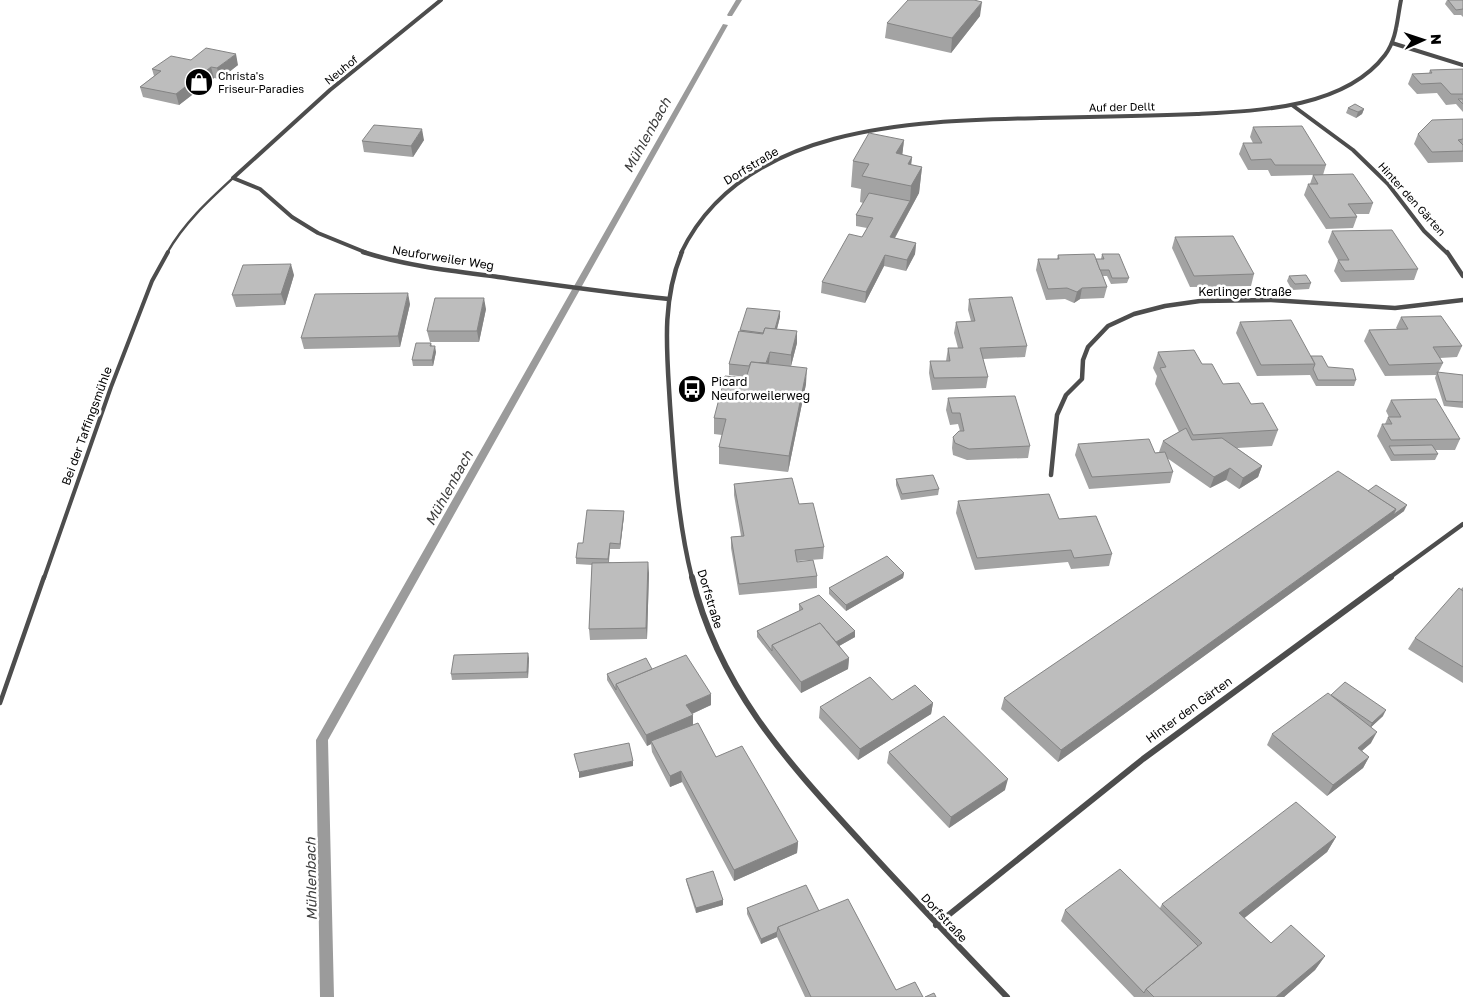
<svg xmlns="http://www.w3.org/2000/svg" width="1463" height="997" viewBox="0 0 1463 997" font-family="'Golos Text',sans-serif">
<rect width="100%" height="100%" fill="#fff"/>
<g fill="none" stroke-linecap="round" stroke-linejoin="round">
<g fill="#9b9b9b" fill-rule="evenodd">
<polygon points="736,0 742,0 732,16 728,16 727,15"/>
<polygon points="723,24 728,25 328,740 334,997 320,997 316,740"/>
</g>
<path stroke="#4d4d4d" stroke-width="2.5" d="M 167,253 C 184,223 208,201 233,178"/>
<polyline stroke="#4d4d4d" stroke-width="4" points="44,578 111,387 152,281 168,252"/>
<polyline stroke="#4d4d4d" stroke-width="4.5" points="0,703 44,577"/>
<g stroke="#4d4d4d" stroke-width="4">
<polyline points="1392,43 1463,65"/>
<polyline points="1292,105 1353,150 1388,184 1424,231 1447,253"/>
<polyline points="367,253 318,233 292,217 260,189 233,178 330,90 441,0"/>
<path d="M 681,253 C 743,123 917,121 1040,118 C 1093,117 1145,116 1197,114 C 1258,111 1345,108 1385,55 C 1397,39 1397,19 1401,0"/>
</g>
<g stroke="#4d4d4d" stroke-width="4.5">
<path d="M 363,252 C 407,266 453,271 498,277 C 555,285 612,293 669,299"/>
<path d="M 682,252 C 661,302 667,353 670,405 C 674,463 678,522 692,578"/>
<polyline points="1447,252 1463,276"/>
<polyline points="1051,475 1057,415 1066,395 1082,379 1083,360 1088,347 1108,326 1134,314 1165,306 1200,301 1271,300 1395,308 1463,300"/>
<polyline points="1389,578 1463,524"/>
</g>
<g stroke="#4d4d4d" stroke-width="6">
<path d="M 692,577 C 719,688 787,761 861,842 C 909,895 958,946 1007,997"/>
<polyline points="936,925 1143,759 1391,577"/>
</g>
</g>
<g fill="#a3a3a3">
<polygon points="1447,0 1463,0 1463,17 1461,15 1454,15 1445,4"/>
<polygon points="980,16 951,53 885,38 887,23"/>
<polygon points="191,60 238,65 220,79 214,78 179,105 143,97 140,87 154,76 152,69"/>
<polygon points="1463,69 1463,112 1456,104 1446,105 1437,93 1417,94 1408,84 1412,74 1429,73 1430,70"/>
<polygon points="1348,108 1364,109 1362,114 1356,118 1346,113"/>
<polygon points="1463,119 1463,162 1428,163 1414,144 1418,134"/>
<polygon points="1253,127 1326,165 1323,175 1373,203 1369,214 1356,214 1357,217 1353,228 1326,229 1304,195 1308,184 1310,184 1313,175 1271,176 1268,170 1248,170 1239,154 1243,143 1253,143 1250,137"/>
<polygon points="424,140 413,157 364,152 362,141"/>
<polygon points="904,140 902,155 912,157 911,165 922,167 919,193 895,238 916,243 915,254 906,271 884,266 865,303 821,293 822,282 862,237 867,228 856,226 856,215 863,203 860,202 861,189 851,187 853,161"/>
<polygon points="1332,231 1418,269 1414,280 1341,282 1334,271 1338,260 1328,242"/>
<polygon points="1175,237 1254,274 1251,286 1190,287 1172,248"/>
<polygon points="1102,254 1129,278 1127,283 1111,284 1107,276 1103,276 1107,287 1104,298 1080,299 1074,303 1065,299 1046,300 1036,270 1038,259 1057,259 1058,255 1096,259 1101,259"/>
<polygon points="294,275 285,305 236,307 232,295"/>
<polygon points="1289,276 1311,283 1309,289 1292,290 1287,281"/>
<polygon points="969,299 1027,346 1025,357 983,359 988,377 986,388 932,390 929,373 930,361 946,361 948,348 958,348 954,333 956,322 971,321 968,310"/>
<polygon points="410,304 400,347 304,349 301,338"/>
<polygon points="486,309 479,342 430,342 427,331"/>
<polygon points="780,317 777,329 797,343 791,366 806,384 788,472 719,464 719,447 722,435 714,434 714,418 747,377 729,375 729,364 740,330"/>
<polygon points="1401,317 1462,346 1457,357 1440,358 1443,363 1438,373 1463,375 1463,408 1444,406 1435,378 1436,375 1385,376 1364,341 1369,330 1397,329 1396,328"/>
<polygon points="1240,322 1311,356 1328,367 1356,380 1354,386 1316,386 1310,375 1257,376 1236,333"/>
<polygon points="431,343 432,346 436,352 433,366 413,366 412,360"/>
<polygon points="1158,352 1202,364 1223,384 1251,404 1278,430 1272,446 1237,448 1262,466 1258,477 1239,489 1226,480 1210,488 1167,458 1173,472 1170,483 1089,489 1075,455 1078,444 1155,453 1160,452 1159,452 1163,441 1179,432 1155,384 1157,376 1153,368"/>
<polygon points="948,398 1030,446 1028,458 967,460 953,455 952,448 953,437 960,431 958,424 950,425 946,410"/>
<polygon points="1391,400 1460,439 1455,450 1435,450 1438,454 1435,460 1391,461 1377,436 1382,424 1385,424 1388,417 1389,417 1386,411"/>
<polygon points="896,479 939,489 938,495 901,500 896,485"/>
<polygon points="734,484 799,504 824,547 823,559 797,561 817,576 817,588 739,595 731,548 731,537 741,536 734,495"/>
<polygon points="1368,491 1404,511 1058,762 1001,709 1004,698"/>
<polygon points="958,501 1059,519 1112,554 1109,566 1071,569 1068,562 975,570 956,513"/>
<polygon points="624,516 620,549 610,549 609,562 649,573 647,639 590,640 589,629 592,565 576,564 576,558 583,543"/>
<polygon points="904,573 903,578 846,611 829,594 829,588"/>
<polygon points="1463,587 1463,683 1408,649 1415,638"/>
<polygon points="799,604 855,631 855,637 839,646 849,658 848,669 801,693 757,637 757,631 799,611"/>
<polygon points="529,658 528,678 452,680 451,674"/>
<polygon points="652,669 711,705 692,714 693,725 716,757 798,842 797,853 734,881 682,782 670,787 652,752 651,744 647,746 607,680 607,674"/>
<polygon points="1331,696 1383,716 1371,727 1371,743 1362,751 1369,757 1363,768 1327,796 1267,745 1272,734"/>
<polygon points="892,700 933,703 931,714 858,760 819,718 820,707"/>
<polygon points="889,752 1005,790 949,828 887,763"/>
<polygon points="1336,837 1327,852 1244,918 1271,943 1325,956 1315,970 1284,997 1134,997 1061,921 1065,910 1160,908 1162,904"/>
<polygon points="686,879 723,900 723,905 696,913 687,884"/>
<polygon points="747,908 819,911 896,990 923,997 805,997 777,937 761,944 747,914"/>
</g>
<g fill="#848484">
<polygon points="982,2 980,16 951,53 952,38"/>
<polygon points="236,54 238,65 220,79 217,68"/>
<polygon points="211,67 214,78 179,105 176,94"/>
<polygon points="1364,109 1362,114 1356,118 1358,112"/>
<polygon points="422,129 424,140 413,157 411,146"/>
<polygon points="904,140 901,166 896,153"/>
<polygon points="912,157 909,182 908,164"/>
<polygon points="922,167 919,193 889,248 890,237 910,201 911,186"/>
<polygon points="916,243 915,254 906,271 907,260"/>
<polygon points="885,255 884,266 865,303 866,292"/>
<polygon points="291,264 294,275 285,305 281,294"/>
<polygon points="1082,288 1080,299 1074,303 1077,292"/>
<polygon points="408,293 410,304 400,347 398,336"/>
<polygon points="484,298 486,309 479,342 477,331"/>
<polygon points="780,311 780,317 774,340 774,334"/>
<polygon points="797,331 797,343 791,366 791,355"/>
<polygon points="435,346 436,352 433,366 432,360"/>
<polygon points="770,352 769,363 765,368"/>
<polygon points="807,368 806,384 788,472 789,456"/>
<polygon points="1262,466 1258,477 1239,489 1243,478"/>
<polygon points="1230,468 1226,480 1210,488 1214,477"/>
<polygon points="1407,505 1404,511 1058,762 1061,750 1396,509"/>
<polygon points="624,511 624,516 620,549 620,544"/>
<polygon points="610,543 610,549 608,565 608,559"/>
<polygon points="648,562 649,573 647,639 646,628"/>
<polygon points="904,573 903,578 846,611 846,605"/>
<polygon points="855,631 855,637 832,650 833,644"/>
<polygon points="528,653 529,658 528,678 527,672"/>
<polygon points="849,658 848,669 801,693 801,682"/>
<polygon points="711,694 711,705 687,716 686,705"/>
<polygon points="933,703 931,714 858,760 860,749"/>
<polygon points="1386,710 1383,716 1369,729 1372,723"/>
<polygon points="693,715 693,726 651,741 651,744 647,746 646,735"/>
<polygon points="1377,732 1371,743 1352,759 1358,748"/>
<polygon points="1369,757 1363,768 1327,796 1333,785"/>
<polygon points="633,761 633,766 579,778 579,772"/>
<polygon points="681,771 682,782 670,787 670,776"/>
<polygon points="1008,779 1005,790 949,828 951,817"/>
<polygon points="1336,837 1327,852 1232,928 1239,913"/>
<polygon points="798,842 797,853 734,881 734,870"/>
<polygon points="723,900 723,905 696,913 696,908"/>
<polygon points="777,932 777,937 761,944 761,939"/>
<polygon points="1325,956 1315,970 1284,997 1276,997"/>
</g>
<g fill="#bdbdbd" stroke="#848484">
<polygon points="908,0 974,0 982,2 952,38 887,23"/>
<polygon points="1448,0 1463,0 1463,9 1456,10"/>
<polygon points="206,48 236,54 217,68 211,67 176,94 140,87 161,71 152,69 171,56 191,60"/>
<polygon points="1463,69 1463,94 1451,94 1441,83 1421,84 1412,74 1432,73 1430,70"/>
<polygon points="1458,99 1463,99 1463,104"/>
<polygon points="1355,104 1364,109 1358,112 1348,108"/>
<polygon points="1463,119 1463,139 1458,140 1463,145 1463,151 1432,152 1418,134 1432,120"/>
<polygon points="374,125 422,129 411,146 362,141"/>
<polygon points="1302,126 1326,165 1275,165 1271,159 1251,160 1243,143 1262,143 1253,127"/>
<polygon points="869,133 904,140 896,153 912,157 908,164 922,167 911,186 862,176 869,164 853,161"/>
<polygon points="1353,174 1373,203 1348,204 1357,217 1330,218 1308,184 1318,184 1313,175"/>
<polygon points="869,193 910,201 890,237 916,243 907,260 885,255 866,292 822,282 849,234 862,237 873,218 856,215"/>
<polygon points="1392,230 1418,269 1345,271 1338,260 1349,260 1332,231"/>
<polygon points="1233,236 1254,274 1194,276 1175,237"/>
<polygon points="1094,254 1107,287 1082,288 1077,292 1067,288 1048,289 1038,259 1059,259 1058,255"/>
<polygon points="1102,254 1119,254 1129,278 1112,278 1109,270 1100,270 1096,259 1104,259"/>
<polygon points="291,264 281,294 232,295 243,265"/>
<polygon points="1306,275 1311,283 1295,284 1289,276"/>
<polygon points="408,293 398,336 301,338 315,294"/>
<polygon points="1012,297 1027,346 980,348 988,377 934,378 930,361 950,361 948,348 963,348 956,322 975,321 969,299"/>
<polygon points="435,298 484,298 477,331 427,331"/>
<polygon points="747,308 780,311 775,329 765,328 763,333 740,330"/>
<polygon points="1441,316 1462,346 1433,347 1443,363 1389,365 1369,330 1408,329 1401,317"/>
<polygon points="1291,320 1315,364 1261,365 1240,322"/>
<polygon points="765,328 797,331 791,355 770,352 766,363 751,362 749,366 729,364 739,331 763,334"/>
<polygon points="416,343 431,343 430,346 435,346 432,360 412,360"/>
<polygon points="1194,350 1202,364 1212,364 1223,384 1239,383 1251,404 1263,403 1278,430 1193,435 1160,368 1166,367 1158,352"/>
<polygon points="1311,356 1322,356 1328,367 1353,369 1356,380 1318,380 1313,369 1315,364"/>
<polygon points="751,362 807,368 789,456 719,447 726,419 714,418 725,376 746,378"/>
<polygon points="1437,372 1463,375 1463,402 1446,401"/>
<polygon points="1015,396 1030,446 969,449 955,443 953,437 959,431 964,431 960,413 952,413 948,398"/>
<polygon points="1436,399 1460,439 1391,440 1382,424 1392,424 1388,417 1401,417 1391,400"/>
<polygon points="1186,428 1192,440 1222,438 1262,466 1243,478 1230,468 1214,477 1163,441"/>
<polygon points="1149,439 1155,453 1165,452 1173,472 1092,477 1078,444"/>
<polygon points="1432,445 1438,454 1394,455 1389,446"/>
<polygon points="1338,471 1396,509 1061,750 1004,698"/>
<polygon points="933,475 939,489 902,494 896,479"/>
<polygon points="792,478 799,504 813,503 824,547 795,550 797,562 813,560 817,576 739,584 731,537 744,536 734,484"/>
<polygon points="1376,485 1407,505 1393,515 1396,509 1368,491"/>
<polygon points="1049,494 1059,519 1096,516 1112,554 1074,558 1071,550 977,558 958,501"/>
<polygon points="587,510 624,511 620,544 610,543 608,559 576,558 578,543 583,543"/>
<polygon points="887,556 904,573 846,605 829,588"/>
<polygon points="648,562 646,628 589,629 592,563"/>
<polygon points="1459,588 1463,591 1463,667 1415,638"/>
<polygon points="819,595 855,631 836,642 820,623 772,645 772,651 757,631 803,609 799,604"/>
<polygon points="820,623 849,658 801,682 772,645"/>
<polygon points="528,653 527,672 451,674 454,655"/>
<polygon points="686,655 711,694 686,705 693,715 646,735 616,684"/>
<polygon points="646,658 652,669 616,684 616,690 607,674"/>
<polygon points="870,677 892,700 915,685 933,703 860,749 820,707"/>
<polygon points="1345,682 1386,710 1372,723 1331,695"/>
<polygon points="1328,693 1377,732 1358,748 1369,757 1333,785 1272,734"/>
<polygon points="944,716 1008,779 951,817 889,752"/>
<polygon points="698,723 716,757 742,746 798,842 734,870 681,771 670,776 651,741"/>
<polygon points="629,743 633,761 579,772 574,754"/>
<polygon points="1296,802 1336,837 1239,913 1271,943 1291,925 1325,956 1276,997 1154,997 1146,989 1202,943 1162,904"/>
<polygon points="1120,869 1198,946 1146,989 1144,993 1065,910"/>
<polygon points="713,871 723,900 696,908 686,879"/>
<polygon points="806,885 819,911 778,927 777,932 761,939 747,908"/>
<polygon points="848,899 896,990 915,982 923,997 811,997 778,927"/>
<polygon points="934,993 936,997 925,997"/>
</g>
<defs>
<symbol id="shop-disc" viewBox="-11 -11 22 22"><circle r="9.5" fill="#000" stroke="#fff"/><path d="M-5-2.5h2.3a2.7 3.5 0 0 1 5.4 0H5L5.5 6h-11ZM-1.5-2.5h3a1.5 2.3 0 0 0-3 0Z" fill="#fff"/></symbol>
<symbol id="bus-disc" viewBox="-11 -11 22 22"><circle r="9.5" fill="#000" stroke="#fff"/><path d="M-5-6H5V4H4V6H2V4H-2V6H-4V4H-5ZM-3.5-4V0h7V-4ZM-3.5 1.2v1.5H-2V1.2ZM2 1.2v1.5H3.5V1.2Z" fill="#fff"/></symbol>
</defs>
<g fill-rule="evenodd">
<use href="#shop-disc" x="183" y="66" width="32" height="32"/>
<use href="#bus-disc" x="676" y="373" width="32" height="32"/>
</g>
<g text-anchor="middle" stroke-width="5" stroke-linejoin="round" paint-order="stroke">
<g font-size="11" fill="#000" stroke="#fff">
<text transform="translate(341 70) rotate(-39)" y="4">Neuhof</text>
<text transform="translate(1122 107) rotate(-1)" y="4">Auf der Dellt</text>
<text transform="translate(1412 199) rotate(48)" y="4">Hinter den Gärten</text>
</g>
<g font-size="11" fill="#000" stroke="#fff" text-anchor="start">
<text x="218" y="80">Christa's<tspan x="218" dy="13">Friseur-Paradies</tspan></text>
</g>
<g font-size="12" fill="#000" stroke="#fff">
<text transform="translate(751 166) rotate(-31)" y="4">Dorfstraße</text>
<text transform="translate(443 258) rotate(9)" y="4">Neuforweiler Weg</text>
<text x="1245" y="296">Kerlinger Straße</text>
<text transform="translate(87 426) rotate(-70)" y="4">Bei der Taffingsmühle</text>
<text transform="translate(710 599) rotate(73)" y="4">Dorfstraße</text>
<text transform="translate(1189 710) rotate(-36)" y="4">Hinter den Gärten</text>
<text transform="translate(944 918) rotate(47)" y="4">Dorfstraße</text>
</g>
<g font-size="12" fill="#000" stroke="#fff" text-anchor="start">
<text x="711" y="386">Picard<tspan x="711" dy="14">Neuforweilerweg</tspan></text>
</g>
<g font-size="14" font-style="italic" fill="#3c3c3c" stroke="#fff">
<text transform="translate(647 135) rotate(-61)" y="5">Mühlenbach</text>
<text transform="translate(449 488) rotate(-61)" y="5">Mühlenbach</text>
<text transform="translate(311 879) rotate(-91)" y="5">Mühlenbach</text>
</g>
</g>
<g transform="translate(1423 40) rotate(87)" stroke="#ffffff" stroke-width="4" paint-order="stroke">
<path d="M0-4L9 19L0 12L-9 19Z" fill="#000000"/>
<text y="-8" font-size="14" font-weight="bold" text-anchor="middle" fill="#000000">N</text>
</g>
</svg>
